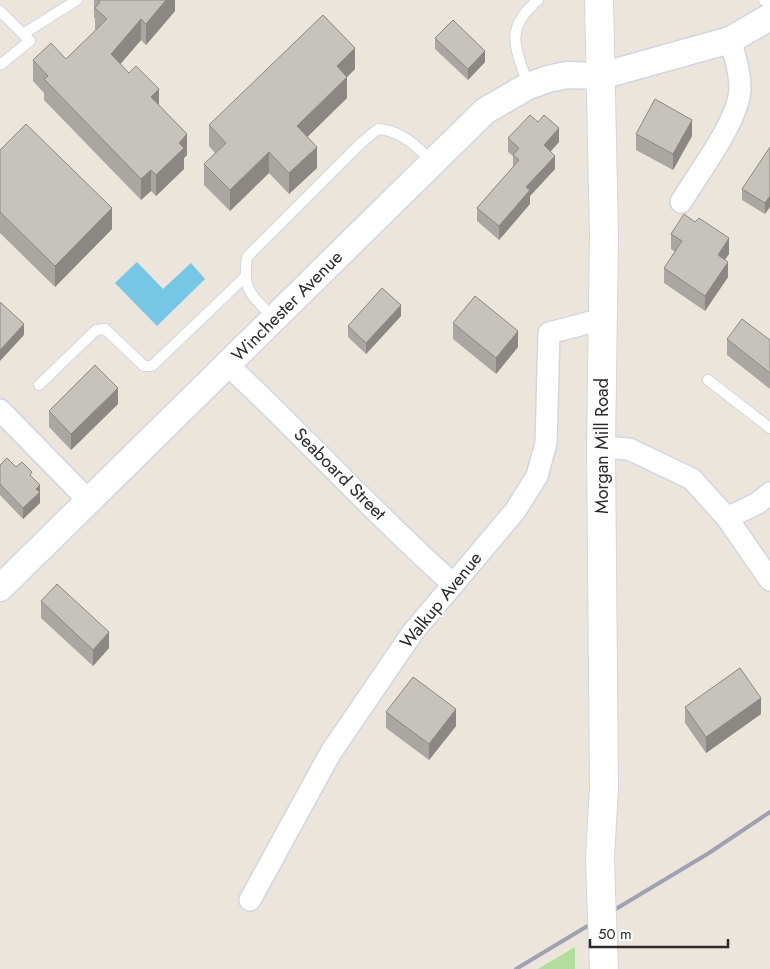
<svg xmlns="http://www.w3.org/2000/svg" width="770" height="969" viewBox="0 0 770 969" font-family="Jost,sans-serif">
<rect width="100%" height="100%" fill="#ebe5dc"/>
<polygon fill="#b1de9c" points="575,947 575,969 538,969"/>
<polygon fill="#76c6e6" points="137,262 163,289 191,263 205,279 157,326 115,283"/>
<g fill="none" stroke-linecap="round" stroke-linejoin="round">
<defs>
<g id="service">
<polyline points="764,0 770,6"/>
<polyline points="0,11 30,41 0,65"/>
<polyline points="23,34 77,0"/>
<path d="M 528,85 C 516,47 503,30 538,0"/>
<path d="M 273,318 C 251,293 242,292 247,257 L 361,143 L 378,129 C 402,131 417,146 433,163"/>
<polyline points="708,380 770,428"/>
<polyline points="39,385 96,330 105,329 144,366 152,366 244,278"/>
</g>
<g id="minor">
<path d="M 681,202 C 698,174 739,120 740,89 C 740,72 735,56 730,40"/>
<path d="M 228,365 C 304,436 374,514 452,583"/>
<polyline points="0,410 89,501"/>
<polyline points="601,447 629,449 692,479 727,518 770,580"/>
<polyline points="727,518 758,503 770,493"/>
<polyline points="250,900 331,752 413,632 515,511 537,476 546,443 549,333 603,319"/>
</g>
<polyline id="tertiary" points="0,588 485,111 528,86 548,79 567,75 601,76 730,40 770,17"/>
<polyline id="secondary" points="599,0 604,236 601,447 604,788 600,857 601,892"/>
</defs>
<use href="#service" stroke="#d2d5e1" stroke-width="12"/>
<use href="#minor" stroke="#d2d5e1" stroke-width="24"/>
<use href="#tertiary" stroke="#d2d5e1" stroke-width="29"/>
<use href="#secondary" stroke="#d2d5e1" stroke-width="30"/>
<use href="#service" stroke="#fff" stroke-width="10"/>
<use href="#minor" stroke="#fff" stroke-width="21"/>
<use href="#tertiary" stroke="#fff" stroke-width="26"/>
<use href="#secondary" stroke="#fff" stroke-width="28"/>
<polyline stroke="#a0a2b3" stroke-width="4" points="516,969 709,853 770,812"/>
<defs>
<polyline id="secondary-bridge" points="601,892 604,969"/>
</defs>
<use href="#secondary-bridge" stroke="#d2d5e1" stroke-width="30" stroke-linecap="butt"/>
<use href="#secondary-bridge" stroke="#fff" stroke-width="28"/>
</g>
<g fill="#aaa7a2">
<polygon points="94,0 175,0 175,11 146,45 141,40 120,64 159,105 187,155 184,158 184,169 156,196 151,191 141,200 44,100 44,93 33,81 33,60 66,59 96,30 95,29 95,18 94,18"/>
<polygon points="435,38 485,62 468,80 435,49"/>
<polygon points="355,69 347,77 347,98 307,137 317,168 289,194 269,173 230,211 204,185 204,164 215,153 209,146 209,125"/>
<polygon points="636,134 692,136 673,170 636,150"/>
<polygon points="508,138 559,142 550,151 555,169 530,196 530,204 499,240 477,221 477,208 513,167 513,156 508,152"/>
<polygon points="770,147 765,214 742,200 742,189"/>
<polygon points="0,150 112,229 55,287 0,233"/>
<polygon points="671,234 729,254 725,259 728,277 705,311 664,283 664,268 675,252 671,249"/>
<polygon points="401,316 366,354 348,337 348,326"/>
<polygon points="453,323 518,347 496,374 453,339"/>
<polygon points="727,339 770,340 770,389 727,355"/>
<polygon points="118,404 71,450 49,427 49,411"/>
<polygon points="0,465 16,467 32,477 40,485 40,503 23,519 0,495"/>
<polygon points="41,601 109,648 93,666 41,618"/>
<polygon points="685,707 761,714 706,753 685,723"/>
<polygon points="386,712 456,726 429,760 386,728"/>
</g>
<g fill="#8b8884">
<polygon points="166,0 175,0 175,11 146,45 146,24"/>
<polygon points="141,19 141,40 111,75 111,54"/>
<polygon points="355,48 355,69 337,87 337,66"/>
<polygon points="485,51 485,62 468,80 468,69"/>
<polygon points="347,77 347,98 297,147 297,126"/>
<polygon points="159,89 159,110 151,97"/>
<polygon points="692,120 692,136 673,170 673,154"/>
<polygon points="559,128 559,142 544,159 544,145"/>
<polygon points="187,134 187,155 184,158 184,169 156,196 156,175 179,143"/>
<polygon points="317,147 317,168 289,194 289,173"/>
<polygon points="269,152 269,173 230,211 230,190"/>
<polygon points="555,156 555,169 530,196 530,204 499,240 499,226 526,187"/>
<polygon points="151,170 151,191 141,200 141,179"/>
<polygon points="770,196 770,207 765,214 765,203"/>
<polygon points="112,208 112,229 55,287 55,266"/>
<polygon points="729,238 729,254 718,270 718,255"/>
<polygon points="728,262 728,277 705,311 705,296"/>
<polygon points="401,305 401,316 366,354 366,343"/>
<polygon points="24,324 24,335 0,361 0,350"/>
<polygon points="518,331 518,347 496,374 496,358"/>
<polygon points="118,388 118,404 71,450 71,434"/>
<polygon points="40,485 40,503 23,519 23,508 36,489"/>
<polygon points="109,632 109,648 93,666 93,650"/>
<polygon points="761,698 761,714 706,753 706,737"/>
<polygon points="456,709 456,726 429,760 429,744"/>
</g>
<g fill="#c6c2bc" stroke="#8b8884">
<polygon points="98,0 166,0 146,24 141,19 111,54 129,73 136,66 159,89 151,97 187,134 179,143 184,148 156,175 151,170 141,179 44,79 48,76 33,60 51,43 66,59 107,19 95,8 100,2"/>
<polygon points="323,15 355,48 337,66 347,77 297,126 317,147 289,173 269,152 230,190 204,164 226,143 209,125"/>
<polygon points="453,20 485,51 468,69 435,38"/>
<polygon points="655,99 692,120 673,154 636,134"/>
<polygon points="530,115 538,122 544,115 559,128 544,145 555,156 526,187 530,190 499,226 477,208 519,160 513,155 519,148 508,138"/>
<polygon points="26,124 112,208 55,266 0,212 0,150"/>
<polygon points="770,147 770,196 765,203 742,189"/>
<polygon points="684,214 695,222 699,218 729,238 718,255 728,262 705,296 664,268 682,241 671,234"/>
<polygon points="382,288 401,305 366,343 348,326"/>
<polygon points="475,296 518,331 496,358 453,323"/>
<polygon points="0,302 24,324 0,350"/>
<polygon points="742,319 770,340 770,373 727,339"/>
<polygon points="95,365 118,388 71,434 49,411"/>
<polygon points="7,458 16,467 22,462 32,472 30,475 40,485 36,489 40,492 23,508 0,484 0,465"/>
<polygon points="57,584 109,632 93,650 41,601"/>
<polygon points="740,668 761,698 706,737 685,707"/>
<polygon points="413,677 456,709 429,744 386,712"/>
</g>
<g text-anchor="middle" stroke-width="4" stroke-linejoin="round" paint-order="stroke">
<g font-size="18" fill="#2a2a2a" stroke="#fff">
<text transform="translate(287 306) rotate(-45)" y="6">Winchester Avenue</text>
<text transform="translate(602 446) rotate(-90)" y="6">Morgan Mill Road</text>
<text transform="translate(340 474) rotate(45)" y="6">Seaboard Street</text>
<text transform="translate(441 600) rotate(-51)" y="6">Walkup Avenue</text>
</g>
</g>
<path d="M590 939v8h138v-8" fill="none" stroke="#2a2a2a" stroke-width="2.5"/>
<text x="598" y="939" font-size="15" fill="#2a2a2a" stroke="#ffffff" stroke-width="4" paint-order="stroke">50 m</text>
</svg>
